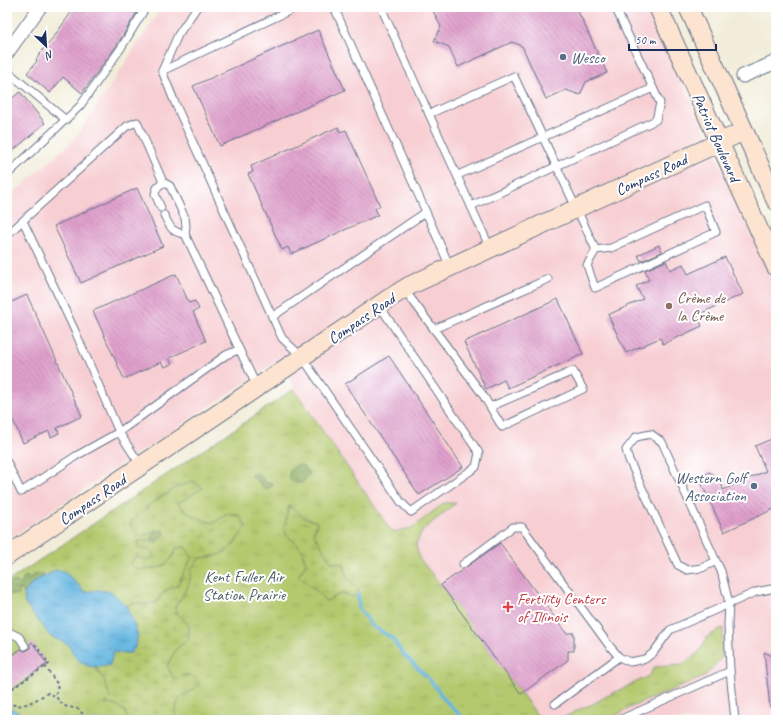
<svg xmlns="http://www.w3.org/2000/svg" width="783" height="727" viewBox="0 0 783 727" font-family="Caveat,sans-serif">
<defs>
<pattern id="grass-tufts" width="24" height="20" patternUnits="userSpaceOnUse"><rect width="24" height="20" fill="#b4c96e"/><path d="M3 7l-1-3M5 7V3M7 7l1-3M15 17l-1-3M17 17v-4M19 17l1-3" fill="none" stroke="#9aad62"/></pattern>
<pattern id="forest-crowns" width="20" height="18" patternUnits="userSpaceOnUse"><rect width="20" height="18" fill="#8fad61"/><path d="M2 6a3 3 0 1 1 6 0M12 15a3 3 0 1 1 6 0" fill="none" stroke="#748d53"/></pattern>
<pattern id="wetland-marsh" width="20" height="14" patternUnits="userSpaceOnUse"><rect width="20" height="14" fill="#b4c96e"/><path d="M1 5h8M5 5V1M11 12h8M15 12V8" fill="none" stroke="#9aad62"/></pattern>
<pattern id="water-ripples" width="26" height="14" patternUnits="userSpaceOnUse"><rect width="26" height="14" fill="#66b6e0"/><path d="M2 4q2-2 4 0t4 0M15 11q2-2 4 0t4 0" fill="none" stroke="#5394b9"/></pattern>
<pattern id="building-back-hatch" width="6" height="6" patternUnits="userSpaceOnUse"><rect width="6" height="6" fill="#e0a0cc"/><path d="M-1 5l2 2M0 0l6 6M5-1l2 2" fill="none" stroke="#b583a9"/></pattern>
</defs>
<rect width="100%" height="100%" fill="#fff"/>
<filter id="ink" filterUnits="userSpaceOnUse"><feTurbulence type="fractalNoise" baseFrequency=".025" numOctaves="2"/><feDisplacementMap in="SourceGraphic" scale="8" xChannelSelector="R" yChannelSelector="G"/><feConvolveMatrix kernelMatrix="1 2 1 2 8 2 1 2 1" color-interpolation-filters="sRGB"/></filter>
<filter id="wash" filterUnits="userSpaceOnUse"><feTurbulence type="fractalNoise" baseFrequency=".012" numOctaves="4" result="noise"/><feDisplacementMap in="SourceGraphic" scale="16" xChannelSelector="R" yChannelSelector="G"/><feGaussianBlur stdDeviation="0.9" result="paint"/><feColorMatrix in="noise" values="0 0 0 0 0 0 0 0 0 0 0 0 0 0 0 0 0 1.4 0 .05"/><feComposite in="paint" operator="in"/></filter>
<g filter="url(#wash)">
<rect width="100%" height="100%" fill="#f2edd9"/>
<polygon fill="#f7cfd3" points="162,7 648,7 759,249 776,290 776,720 609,720 633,706 704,677 708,636 698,653 681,665 663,666 649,676 607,696 593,704 582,708 559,720 541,720 441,585 419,558 416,544 423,530 455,504 444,503 412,528 392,533 277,362 7,540 7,199 75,139"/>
<g fill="url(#grass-tufts)" stroke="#687c66">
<polygon points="294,389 392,532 412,528 444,503 456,503 423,530 416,544 419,558 441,585 541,720 7,720 7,582"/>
<polygon points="723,628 722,657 704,677 633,706 609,720 600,720 598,718 596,720 559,720 582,708 593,704 607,696 649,676 654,667 682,665 698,653 708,636"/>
</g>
<g fill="url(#forest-crowns)" stroke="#556e60">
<polygon points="302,465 310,474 302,483 296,483 289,478 290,471 296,466"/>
<polygon points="254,473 261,476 264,482 272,483 273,486 265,489 262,488 259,481 250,476"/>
<polygon points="163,530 166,533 158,541 151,539 156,531"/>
<polygon points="39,573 44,576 32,583 24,593 21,588 18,595 7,594 7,584 16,581 21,585 24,577 27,576 30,579 33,575"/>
</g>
<g fill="url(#wetland-marsh)" stroke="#687c66">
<path d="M 193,481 L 203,488 L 178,503 C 188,516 198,518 213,523 L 228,514 L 239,515 L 246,527 C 230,549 229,556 200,558 L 191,569 C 192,583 184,595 175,606 L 177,613 L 189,625 L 189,639 L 176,649 L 167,666 L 175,680 C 184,673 193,673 199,683 C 197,686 195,689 193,690 C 187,694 181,694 178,701 C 175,707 177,714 174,720 L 128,720 L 125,711 L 115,705 L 105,704 L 110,698 L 104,679 L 95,668 L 110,665 L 112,652 L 129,653 L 130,617 L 127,607 L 132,603 L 144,604 L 156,603 L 166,590 L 177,586 L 192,557 L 185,547 L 176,548 C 169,570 158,568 138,570 L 130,564 L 136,555 C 142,561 153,562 154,551 L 138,548 L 138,541 L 158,541 L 165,533 L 163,530 L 156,531 L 140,537 L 134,530 L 130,523 L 153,502 L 175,488 Z"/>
<path d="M 289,506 L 298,512 L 302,517 L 317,522 L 314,534 L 331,562 L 344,564 L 347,577 L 358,588 L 358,594 L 353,597 C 348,594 339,593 334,597 C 330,599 330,601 325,601 L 320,594 L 298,576 L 306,564 L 302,550 L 295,542 L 287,536 L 284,528 Z"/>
</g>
<g fill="url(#water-ripples)" stroke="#40729f">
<path d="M 55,570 L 64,571 L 85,592 L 98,590 L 112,592 L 127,607 L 138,635 L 135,647 L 131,653 L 113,652 L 110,665 C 86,670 79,665 68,644 L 51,637 L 25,604 L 24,593 C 27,590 30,586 33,583 C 40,577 48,576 55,570 Z"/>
<polygon points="7,707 19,712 27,720 7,720"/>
</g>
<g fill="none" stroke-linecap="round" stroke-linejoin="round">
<polyline stroke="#66b6e0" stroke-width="3.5" points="358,594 359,608 372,626 392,638 403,654 431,681 444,699 465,720"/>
</g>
<g id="blocks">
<g fill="url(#building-back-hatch)">
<polygon points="75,7 140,7 117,45 82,93 63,77 50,93 27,73 37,61 36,60 44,48 50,42"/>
<polygon points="431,7 576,7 607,73 586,82 580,95 566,90 546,99 522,46 512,42 458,67 449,47 434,41 441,27"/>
<polygon points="318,30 345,90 220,146 193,86"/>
<polygon points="20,92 45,123 7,156 7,102"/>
<polygon points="338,127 340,132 346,130 380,206 375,208 378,215 291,254 288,247 282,250 248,174 253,172 251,166"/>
<polygon points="137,188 163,246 81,283 54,226"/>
<polygon points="659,245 662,252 641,261 638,255"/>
<polygon points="725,257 743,294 697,315 702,326 663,344 660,338 626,353 608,315 643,299 636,286 649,280 645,270 666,261 670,270 683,264 688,274"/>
<polygon points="176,274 189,303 195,301 199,309 193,312 206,341 169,358 172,364 164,367 161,362 124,379 93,311"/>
<polygon points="27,295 82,416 57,428 59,433 51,437 49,431 23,443 7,407 7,304"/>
<polygon points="558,299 583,354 508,388 504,380 486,389 464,342"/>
<polygon points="389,356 463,467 419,495 345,384"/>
<polygon points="776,437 776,508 724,532 699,478 709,472 715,475 721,481 723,490 766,471 755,446"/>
<polygon points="500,543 566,633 574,633 574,651 568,651 568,660 521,694 441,585"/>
<polygon points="32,642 47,664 7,691 7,659 21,649 25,651 28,650 30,648 30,644"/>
<polygon points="764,652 776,658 776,706 770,707"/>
</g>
</g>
</g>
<g filter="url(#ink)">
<use href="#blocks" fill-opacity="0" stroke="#667289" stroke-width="1"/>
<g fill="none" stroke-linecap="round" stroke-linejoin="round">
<defs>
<g id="lane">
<polyline points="297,7 162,71 175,103 282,338 302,357 401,502 411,512 476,467 479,453 379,305"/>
<polyline points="334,7 426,212"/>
<polyline points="381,7 429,114"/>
<polyline points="7,71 66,120"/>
<polyline points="162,71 178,35 197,7"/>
<polyline points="7,175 80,106 121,48 146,7"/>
<polyline points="458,175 653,88"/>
<polyline points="471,206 656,120 660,103 615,7"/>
<polyline points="161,208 155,194 157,188 163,182"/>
<path d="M 164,215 C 170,227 171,232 185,234"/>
<polyline points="7,235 127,126 137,122 163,182 170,186 185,218 186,226 185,234 257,387"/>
<polyline points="490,248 429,114 514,76 596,250 587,265 595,288 716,232 705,205 611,248 596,250"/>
<polyline points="404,289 483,395 502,427 583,389 573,371 490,407"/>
<polyline points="272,317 426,212 450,267"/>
<polyline points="434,329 548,279"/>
<polyline points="7,462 21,492 76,456 119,432 75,331 23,221"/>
<polyline points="141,466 119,432 226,355 238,350"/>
<polyline points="716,561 702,568 687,570 678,565 629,460 626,450 636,437 651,434 662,442 716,561 721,571 729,603 728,625 730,671 735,720"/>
<polyline points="463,564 513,527 522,527 608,644 619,657 630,662 645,659 653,653 670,630 756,592 776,588"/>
<polyline points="7,631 19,637 25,646"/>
<polyline points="555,704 619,657"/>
<polyline points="619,720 730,671"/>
</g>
<g id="street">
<polyline points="7,53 40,7"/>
<polyline points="743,76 776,62"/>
</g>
<g id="secondary">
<polyline points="658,7 776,267"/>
<polyline points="688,7 776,201"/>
<polyline points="7,556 388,299 409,286 744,131"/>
</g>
</defs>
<use href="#lane" stroke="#667289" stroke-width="9"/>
<use href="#street" stroke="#667289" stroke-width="15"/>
<use href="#secondary" stroke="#667289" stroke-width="20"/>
<g stroke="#667289" stroke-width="2" stroke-dasharray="3 3" stroke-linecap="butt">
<polyline points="7,658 18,651"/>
<polyline points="45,666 58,685 55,696"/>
<polyline points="7,692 49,664 35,644"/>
<path d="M 7,702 C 21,711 35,700 48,693 L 55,696 L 64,706 L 79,709 L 87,720"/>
<polyline points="200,718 202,720"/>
</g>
<use href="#lane" stroke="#fff" stroke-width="7"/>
<use href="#street" stroke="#fff" stroke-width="13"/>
<use href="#secondary" stroke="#fde4d1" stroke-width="18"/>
</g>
</g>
<g fill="#5c6f8a" stroke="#fff" stroke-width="1.5">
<circle cx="563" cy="57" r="4"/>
<circle cx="754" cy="486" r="4"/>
</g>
<circle fill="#8d6e63" stroke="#fff" stroke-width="1.5" cx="669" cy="306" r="4"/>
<path fill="#e0444e" stroke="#fff" stroke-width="1.5" d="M506 601h4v4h4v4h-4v4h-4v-4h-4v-4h4z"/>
<g text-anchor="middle" stroke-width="4" stroke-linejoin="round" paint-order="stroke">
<g font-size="16" fill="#4e5e75" stroke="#fff" text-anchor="start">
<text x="571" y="63">Wesco</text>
<text x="746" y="483" text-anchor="end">Western Golf<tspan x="746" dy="18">Association</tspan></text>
</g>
<g font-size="16" fill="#1b2f5e" stroke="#fff">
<text transform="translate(717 137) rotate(66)" y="6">Patriot Boulevard</text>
<text transform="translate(651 174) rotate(-25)" y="6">Compass Road</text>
<text transform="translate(361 318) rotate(-34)" y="6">Compass Road</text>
<text transform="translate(92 499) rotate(-34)" y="6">Compass Road</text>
</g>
<g font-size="16" fill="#785e54" stroke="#fff" text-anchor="start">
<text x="677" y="303">Crème de<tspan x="677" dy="18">la Crème</tspan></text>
</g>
<g font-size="16" fill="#495d63" stroke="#fff">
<text x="244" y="582">Kent Fuller Air<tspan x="244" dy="18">Station Prairie</tspan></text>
</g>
<g font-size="16" fill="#be3a42" stroke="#fff" text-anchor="start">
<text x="517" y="604">Fertility Centers<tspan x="517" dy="18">of Illinois</tspan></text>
</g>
</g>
<rect width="783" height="727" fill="none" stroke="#fff" stroke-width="24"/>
<g transform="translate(46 46) rotate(155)" stroke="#ffffff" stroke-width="3" paint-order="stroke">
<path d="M0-3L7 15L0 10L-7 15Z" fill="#1b2f5e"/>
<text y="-6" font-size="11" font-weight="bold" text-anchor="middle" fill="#1b2f5e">N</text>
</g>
<path d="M629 44v6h87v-6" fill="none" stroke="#1b2f5e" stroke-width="2"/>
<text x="635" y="44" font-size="12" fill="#1b2f5e" stroke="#ffffff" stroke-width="3" paint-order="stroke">50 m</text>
</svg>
